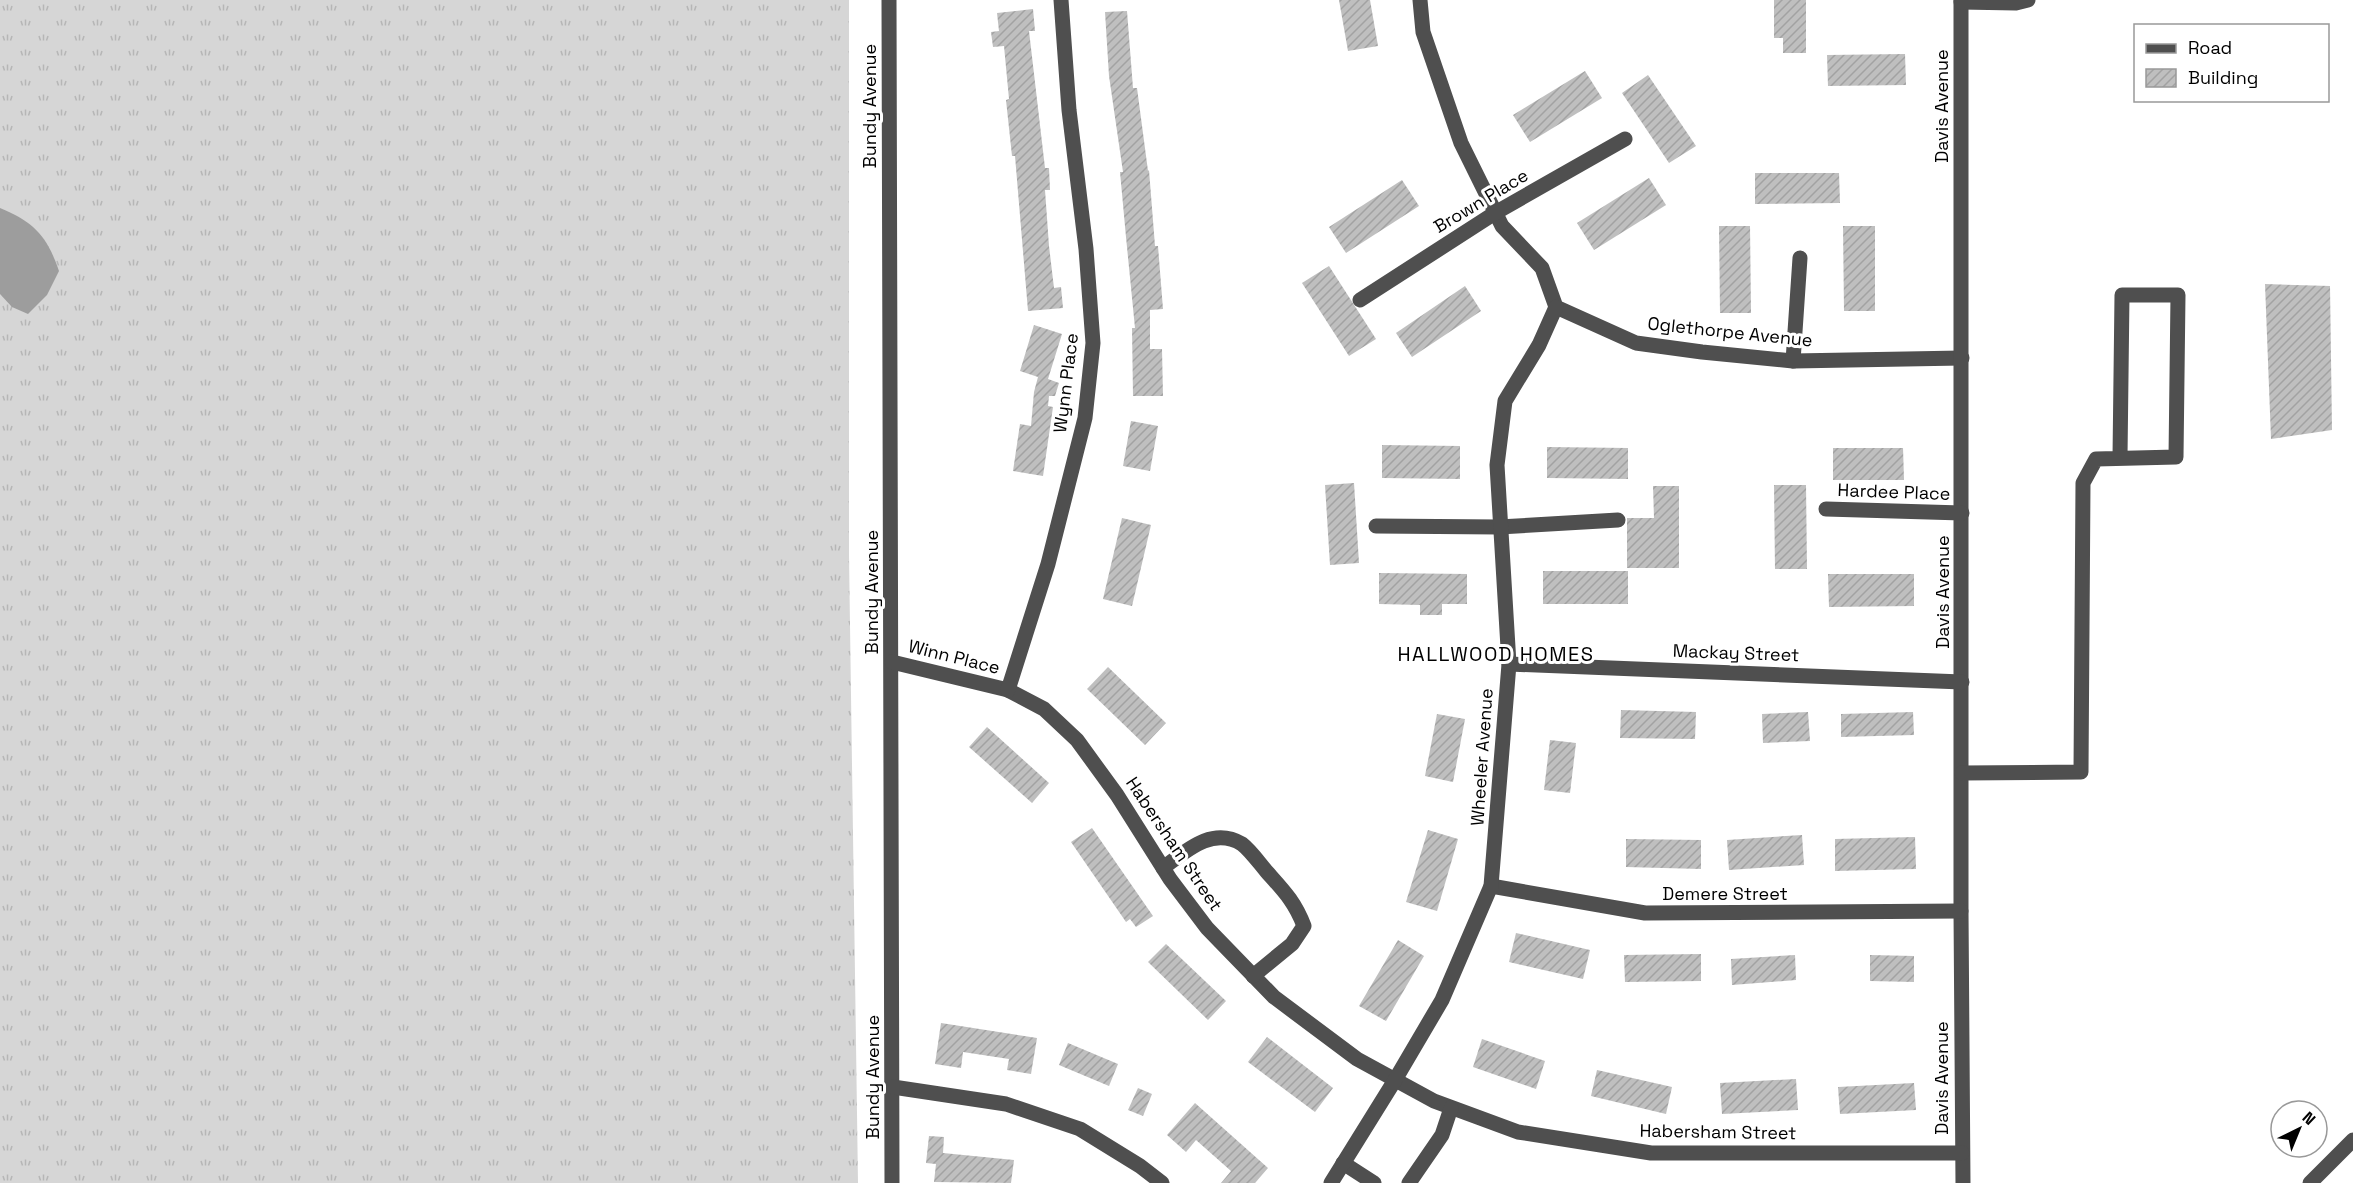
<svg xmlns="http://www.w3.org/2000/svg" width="2353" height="1183" viewBox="0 0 2353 1183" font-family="'Space Grotesk',sans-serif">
<defs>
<pattern id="grass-tufts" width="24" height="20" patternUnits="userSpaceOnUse" patternTransform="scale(1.5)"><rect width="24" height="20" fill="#d6d6d6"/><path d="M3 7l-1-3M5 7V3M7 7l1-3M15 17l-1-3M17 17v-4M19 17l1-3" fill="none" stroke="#b6b6b6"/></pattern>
<pattern id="building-hatch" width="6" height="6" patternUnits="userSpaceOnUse" patternTransform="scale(1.5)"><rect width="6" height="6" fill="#bfbfbf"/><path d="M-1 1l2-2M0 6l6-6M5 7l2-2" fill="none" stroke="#a2a2a2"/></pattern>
</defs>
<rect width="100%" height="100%" fill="#fff"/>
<polygon fill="url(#grass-tufts)" points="0,0 849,0 849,555 858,1183 0,1183"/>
<path fill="#9d9d9d" d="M 0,208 C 34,222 47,236 59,271 L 47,295 L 28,314 L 12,307 L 0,294 Z"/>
<g fill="url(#building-hatch)">
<polygon points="1339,0 1370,0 1378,46 1348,51"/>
<polygon points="1774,0 1806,0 1806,53 1783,53 1783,38 1774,38"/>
<polygon points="1033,9 1035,31 1029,31 1045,168 1049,168 1050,190 1045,190 1049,246 1054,288 1061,287 1063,308 1028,311 1015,156 1012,156 1006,100 1009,99 1004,46 993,47 991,32 999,31 997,13"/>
<polygon points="1127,11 1133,88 1137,88 1148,171 1149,170 1155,246 1158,246 1163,309 1150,310 1150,349 1162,349 1163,396 1133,396 1132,328 1135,328 1126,237 1120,172 1123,172 1109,76 1105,12"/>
<polygon points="1905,54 1906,85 1828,86 1827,55"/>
<polygon points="1585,71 1602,98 1530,142 1513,115"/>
<polygon points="1648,75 1696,146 1669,163 1622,93"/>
<polygon points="1755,173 1839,173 1840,203 1755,204"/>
<polygon points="1649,178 1666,205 1594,250 1577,223"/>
<polygon points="1402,180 1419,206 1346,253 1329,227"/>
<polygon points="1719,226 1750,226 1751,313 1720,313"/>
<polygon points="1843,226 1875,226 1875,311 1844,311"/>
<polygon points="1329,266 1376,339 1349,356 1302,283"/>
<polygon points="2265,284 2330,286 2332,430 2271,439"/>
<polygon points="1465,286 1481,311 1412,357 1396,333"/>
<polygon points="1034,325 1062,334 1048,379 1059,383 1055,396 1049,396 1048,406 1053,407 1043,476 1013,471 1020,424 1031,426 1034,392 1038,377 1020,371"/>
<polygon points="1131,421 1158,426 1150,471 1123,466"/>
<polygon points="1382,445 1460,446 1460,479 1382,478"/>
<polygon points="1547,447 1628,448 1628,479 1547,478"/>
<polygon points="1833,448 1903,448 1904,480 1833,480"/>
<polygon points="1354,483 1359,563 1330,565 1325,485"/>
<polygon points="1774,485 1806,485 1807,569 1775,569"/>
<polygon points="1653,486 1679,486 1679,568 1627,568 1627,518 1654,518"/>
<polygon points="1122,518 1151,525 1132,606 1103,599"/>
<rect x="1543" y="571" width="85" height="33"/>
<polygon points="1379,573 1467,574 1467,604 1442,604 1442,615 1420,615 1420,605 1379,604"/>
<polygon points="1828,574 1914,574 1914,606 1829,607"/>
<polygon points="1108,667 1166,723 1145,745 1087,689"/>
<polygon points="1621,710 1696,712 1695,739 1620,738"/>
<polygon points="1808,712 1810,741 1763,743 1762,714"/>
<polygon points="1913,712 1914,735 1841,737 1841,714"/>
<polygon points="1437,714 1465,719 1453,782 1425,776"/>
<polygon points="987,727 1049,783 1032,803 969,747"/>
<polygon points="1550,740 1576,743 1570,793 1544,790"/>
<polygon points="1092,828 1153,916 1136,927 1130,919 1126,922 1071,842"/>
<polygon points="1428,830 1458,839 1437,911 1406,902"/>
<polygon points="1802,835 1804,865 1729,870 1727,840"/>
<polygon points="1915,837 1916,869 1835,871 1835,839"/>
<polygon points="1626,839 1701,840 1701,869 1626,867"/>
<polygon points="1516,933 1590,950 1583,979 1509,962"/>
<polygon points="1398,940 1424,956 1386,1021 1359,1006"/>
<polygon points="1166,944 1226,1001 1208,1020 1148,962"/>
<polygon points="1701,954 1701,981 1625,982 1624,955"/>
<polygon points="1795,955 1796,980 1732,985 1731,959"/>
<polygon points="1870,955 1914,956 1914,982 1870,981"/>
<polygon points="941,1023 1037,1038 1031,1074 1007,1070 1009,1059 963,1052 961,1068 935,1064"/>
<polygon points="1267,1037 1333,1088 1315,1112 1248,1062"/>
<polygon points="1482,1039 1545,1061 1536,1089 1473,1067"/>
<polygon points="1068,1043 1118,1064 1109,1086 1059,1065"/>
<polygon points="1597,1070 1672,1087 1666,1114 1591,1096"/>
<polygon points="1796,1079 1798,1110 1722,1114 1720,1083"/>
<polygon points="1914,1083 1916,1110 1840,1114 1838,1087"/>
<polygon points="1138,1088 1152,1094 1143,1116 1128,1110"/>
<polygon points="1195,1103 1268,1168 1255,1183 1221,1183 1231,1171 1196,1140 1186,1152 1167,1135"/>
<polygon points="929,1136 944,1137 943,1153 1014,1160 1011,1183 934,1182 936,1164 926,1163"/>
</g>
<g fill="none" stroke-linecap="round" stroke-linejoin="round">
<g stroke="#4f4f4f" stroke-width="15">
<polyline points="889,0 892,1183"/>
<polyline points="1420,0 1423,32 1461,143 1502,226 1542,268 1556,307 1636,343 1702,352 1793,361 1962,358"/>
<polyline points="1961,0 1961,911 1963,1183"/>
<polyline points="1961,2 2016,3 2028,0"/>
<polyline points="1360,300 1495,213 1625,139"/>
<polyline points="1793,361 1800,258"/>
<polyline points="1826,509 1962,513"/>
<polyline points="1376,526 1499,527 1618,520"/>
<polyline points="892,662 1008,690 1044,709 1077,740 1117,795 1170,879 1207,928 1274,997 1357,1059 1434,1101 1518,1132 1651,1153 1962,1153"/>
<polyline points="1509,664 1962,682"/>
<polyline points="1008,690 1048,564 1085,418 1093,343 1086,249 1069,110 1061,0"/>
<polyline points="1962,773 2081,772 2083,483 2096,459 2176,457 2178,295 2122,295 2120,457"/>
<path d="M 1163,868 C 1186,851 1212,826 1242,844 C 1251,851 1260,864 1267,872 C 1284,891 1295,902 1304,926 L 1292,944 L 1253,976"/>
<polyline points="1491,886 1645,913 1961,911"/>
<polyline points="893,1087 1006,1104 1080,1129 1140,1166 1162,1183"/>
<polyline points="1343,1163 1374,1183"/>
<polyline points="1331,1183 1395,1080 1442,1000 1491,886 1509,664 1497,465 1505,401 1539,345 1556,307"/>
<polyline points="1409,1183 1442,1135 1451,1108"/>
<polyline points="2310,1183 2353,1140"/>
</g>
</g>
<g text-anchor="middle" stroke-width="6" stroke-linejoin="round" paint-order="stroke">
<g font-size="18" fill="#000" stroke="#fff">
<text transform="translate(870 106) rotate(-90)" y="6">Bundy Avenue</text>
<text transform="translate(1942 106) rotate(-90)" y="6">Davis Avenue</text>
<text transform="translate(1481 201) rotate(-31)" y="6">Brown Place</text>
<text transform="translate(1730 332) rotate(6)" y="6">Oglethorpe Avenue</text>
<text transform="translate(1066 383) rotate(-83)" y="6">Wynn Place</text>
<text transform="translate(1894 492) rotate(2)" y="6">Hardee Place</text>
<text transform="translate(872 592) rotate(-90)" y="6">Bundy Avenue</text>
<text transform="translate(1943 592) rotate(-90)" y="6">Davis Avenue</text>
<text transform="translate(1736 653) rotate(2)" y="6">Mackay Street</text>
<text transform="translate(954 657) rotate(14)" y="6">Winn Place</text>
<text transform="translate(1482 757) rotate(-86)" y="6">Wheeler Avenue</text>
<text transform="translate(1174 844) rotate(56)" y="6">Habersham Street</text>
<text x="1725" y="900">Demere Street</text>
<text transform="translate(873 1077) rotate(-90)" y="6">Bundy Avenue</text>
<text transform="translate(1942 1078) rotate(-90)" y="6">Davis Avenue</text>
<text transform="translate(1718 1132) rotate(1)" y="6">Habersham Street</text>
</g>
<g font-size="20" letter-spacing="1.5" fill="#000" stroke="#fff">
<text x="1496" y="661">HALLWOOD HOMES</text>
</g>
</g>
<rect x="2134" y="24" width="195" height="78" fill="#ffffff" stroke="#999999" stroke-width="1.5"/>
<rect x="2146" y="44" width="30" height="9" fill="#4f4f4f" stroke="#999999" stroke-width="1.5"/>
<text x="2188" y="54" font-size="18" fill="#000000">Road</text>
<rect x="2146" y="69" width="30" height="18" fill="url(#building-hatch)" stroke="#999999" stroke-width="1.5"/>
<text x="2188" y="84" font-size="18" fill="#000000">Building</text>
<g transform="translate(2299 1129) rotate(43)"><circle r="28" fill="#ffffff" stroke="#999999" stroke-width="1.5"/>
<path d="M0-4.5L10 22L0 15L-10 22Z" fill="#000000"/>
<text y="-9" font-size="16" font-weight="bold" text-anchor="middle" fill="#000000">N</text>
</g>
</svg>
